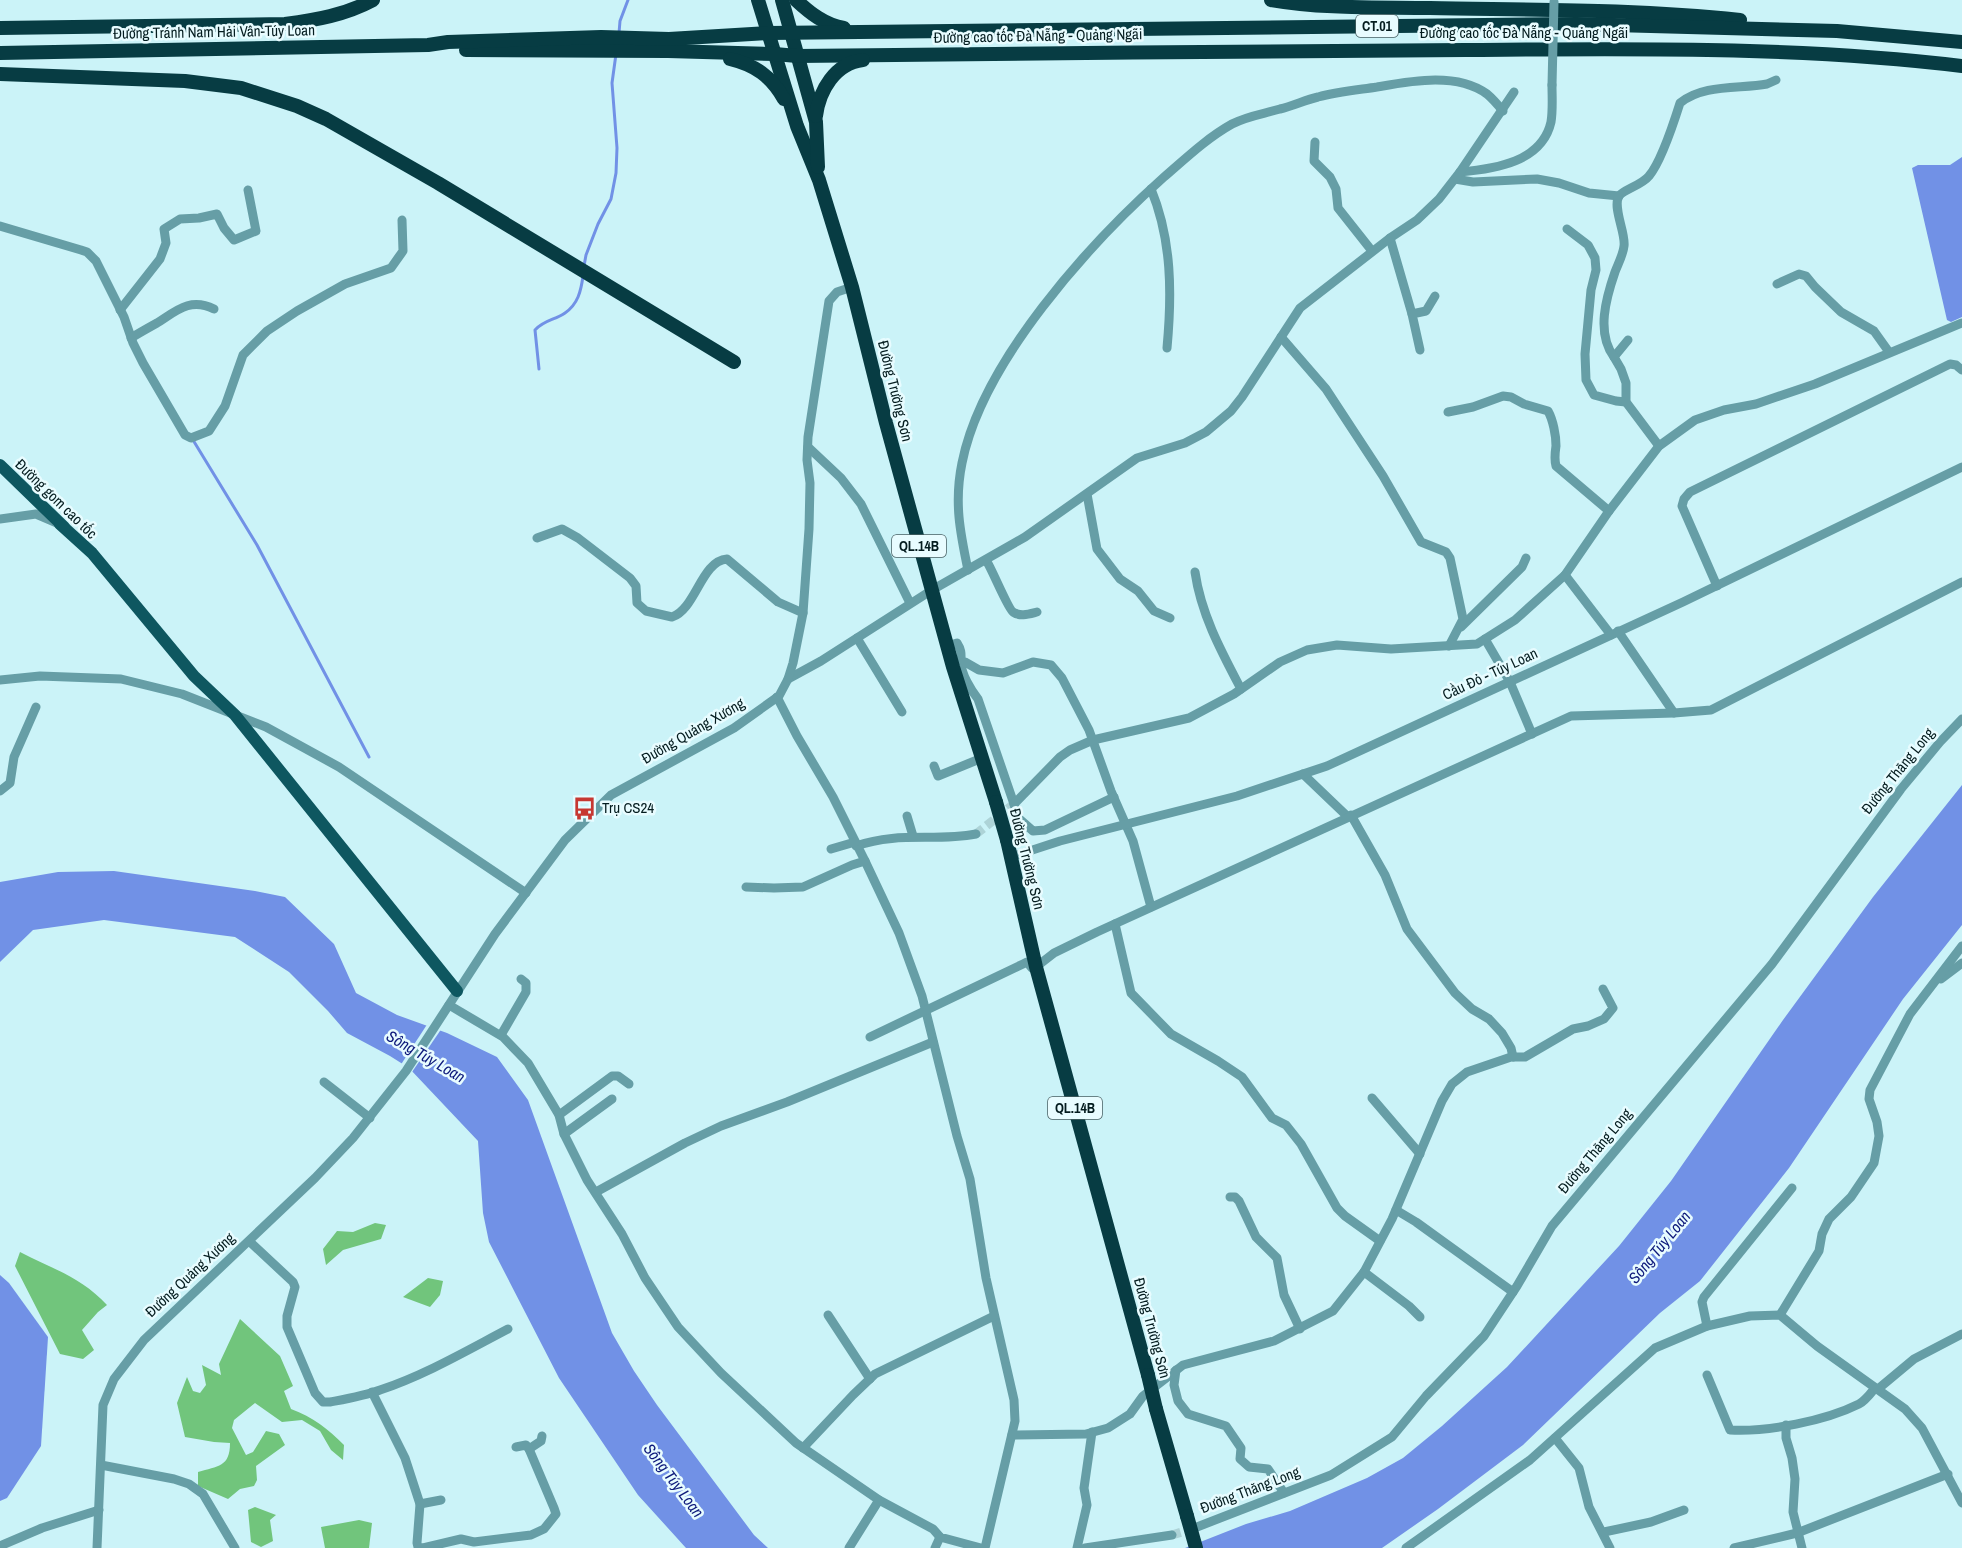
<svg xmlns="http://www.w3.org/2000/svg" width="1962" height="1548" viewBox="0 0 1962 1548" font-family="'Archivo Narrow',sans-serif">
<rect width="100%" height="100%" fill="#cbf3f8"/>
<g fill="#71c57c">
<polygon points="375,1223 386,1225 381,1239 343,1250 326,1265 323,1249 337,1231 353,1232"/>
<path d="M 20,1252 C 53,1269 81,1277 107,1305 L 98,1312 L 82,1330 L 94,1350 L 83,1359 L 60,1354 L 15,1266 Z"/>
<polygon points="428,1278 443,1281 440,1295 430,1307 403,1297"/>
<path d="M 240,1319 L 280,1356 L 293,1386 L 284,1391 L 291,1409 C 313,1417 328,1429 344,1445 L 343,1460 L 331,1450 L 320,1431 L 302,1420 L 282,1422 L 255,1403 L 234,1420 L 232,1428 L 246,1455 L 253,1452 L 266,1431 L 279,1434 L 285,1445 L 256,1466 L 257,1480 L 254,1486 L 240,1489 L 228,1499 L 198,1486 L 198,1472 C 218,1466 230,1467 230,1443 L 214,1442 L 185,1437 L 177,1403 L 187,1377 L 193,1391 L 200,1393 L 206,1385 L 202,1365 L 221,1375 L 219,1364 Z"/>
<polygon points="255,1507 276,1515 270,1520 273,1541 261,1547 251,1542 248,1510"/>
<polygon points="359,1520 372,1523 369,1548 325,1548 321,1527"/>
</g>
<g fill="#7191e6">
<polygon points="1962,157 1962,317 1951,322 1947,320 1912,168 1918,165 1950,165"/>
<polygon points="1962,785 1962,925 1903,999 1789,1168 1700,1281 1660,1313 1523,1445 1438,1509 1382,1548 1185,1548 1246,1524 1290,1511 1367,1478 1403,1458 1442,1426 1507,1367 1619,1246 1671,1181 1783,1020 1873,897"/>
<polygon points="114,871 255,891 285,897 334,944 356,993 397,1015 447,1033 497,1057 528,1100 612,1333 634,1371 657,1405 754,1535 768,1548 686,1548 638,1495 559,1378 489,1242 483,1213 478,1141 409,1068 390,1056 347,1033 328,1011 289,972 235,937 104,920 33,930 0,962 0,882 58,872"/>
<polygon points="0,1275 9,1283 48,1337 41,1446 7,1498 0,1501"/>
</g>
<polygon fill="#cbf3f8" points="428,1023 442,1028 410,1075 400,1066"/>
<g fill="none" stroke-linecap="round" stroke-linejoin="round">
<g stroke="#7191e6" stroke-width="3">
<polyline points="619,33 620,21 628,0"/>
<polyline points="584,266 586,255 598,224 611,199 616,173 617,148 612,83 616,54"/>
<path d="M 539,369 L 535,330 C 544,320 555,320 565,313 C 578,304 581,291 583,276"/>
<polyline points="193,440 257,545 369,757"/>
</g>
<g stroke="#add3d7" stroke-width="9" stroke-dasharray="9 4.5" stroke-linecap="butt">
<polyline points="976,834 1014,804"/>
<polyline points="1172,1535 1195,1528"/>
</g>
<g stroke="#669ea6" stroke-width="9">
<polyline points="1315,142 1314,161 1330,177 1336,189 1338,208 1372,251"/>
<path d="M 1460,172 C 1495,169 1542,162 1551,122 C 1553,110 1552,97 1552,85"/>
<polyline points="1455,179 1473,182 1537,179 1559,183 1589,193 1619,196"/>
<path d="M 1151,189 C 1172,240 1172,294 1167,348"/>
<polyline points="0,226 81,250 87,252 96,261 124,317 133,343 143,363 185,435 191,438 209,431 225,406 243,355 267,331 297,311 345,284 391,268 403,251 402,220"/>
<polyline points="1567,229 1588,245 1595,258 1596,270 1591,290 1585,354 1586,380 1594,395 1616,401 1626,402"/>
<polyline points="1390,238 1412,314"/>
<polyline points="1777,284 1799,274 1806,276 1815,287 1841,312 1874,331 1889,352"/>
<polyline points="120,310 160,259 166,243 164,229 180,219 199,218 217,214 224,228 234,240 256,231 248,190"/>
<polyline points="1281,337 1326,389 1383,476 1421,542 1446,552 1450,558 1463,619 1449,646"/>
<path d="M 131,338 C 139,333 148,328 157,323 C 176,311 190,297 214,309"/>
<polyline points="1628,340 1614,357 1621,369 1626,383 1626,402 1659,446"/>
<polyline points="1420,350 1412,314 1426,311 1435,296"/>
<path d="M 1614,357 C 1596,333 1606,298 1615,272 C 1618,264 1623,255 1624,246 C 1626,233 1612,207 1619,196 C 1623,190 1642,185 1649,176 C 1661,162 1674,122 1680,103 C 1703,84 1739,89 1767,84 L 1776,80"/>
<path d="M 1448,412 L 1473,407 L 1503,396 L 1511,397 L 1524,404 L 1548,411 C 1553,420 1556,435 1556,446 C 1555,453 1554,459 1556,466 L 1609,511"/>
<polyline points="808,447 841,478 861,504 910,603"/>
<polyline points="1087,494 1097,549 1120,579 1138,591 1154,611 1170,618"/>
<polyline points="0,519 36,514 57,523"/>
<path d="M 537,538 L 562,529 L 578,538 L 630,578 L 636,586 L 637,603 L 646,611 L 672,617 C 696,609 701,561 727,559 L 778,602 L 803,613"/>
<path d="M 986,560 C 992,569 1008,609 1013,612 C 1020,617 1029,614 1037,612"/>
<path d="M 968,570 C 960,532 954,502 962,463 C 982,362 1089,244 1164,177 C 1186,158 1207,138 1232,124 C 1247,116 1263,114 1280,109 C 1293,106 1305,100 1318,97 C 1337,92 1357,90 1377,87 C 1411,81 1457,72 1487,94 C 1493,99 1498,105 1503,111"/>
<path d="M 1195,572 C 1201,614 1221,651 1241,689"/>
<polyline points="1565,575 1611,635"/>
<polyline points="1717,586 1682,506 1684,499 1690,492 1950,364 1956,365 1962,370"/>
<polyline points="1461,627 1522,567 1526,558"/>
<polyline points="1618,631 1674,713 1711,710 1962,582"/>
<polyline points="857,638 902,712"/>
<polyline points="1485,639 1510,682 1532,734"/>
<path d="M 947,646 L 957,643 C 962,651 961,654 961,662 C 961,674 971,690 978,699 L 1014,804"/>
<polyline points="961,664 965,662 979,670 1003,673 1033,662 1051,665 1062,678 1089,730 1111,791 1133,841 1151,907"/>
<polyline points="788,679 821,661 932,590 1025,537 1137,458 1185,443 1206,432 1231,411 1242,397 1300,308 1390,238 1417,220 1439,199 1460,172 1514,92"/>
<polyline points="0,680 40,676 121,679 182,694 266,727 339,767 526,893"/>
<polyline points="777,697 797,736 833,797 865,861 899,933 922,996 957,1136 970,1179 986,1278 1014,1400 1015,1421 985,1548"/>
<polyline points="934,766 938,776 982,758"/>
<polyline points="1303,774 1348,817"/>
<polyline points="0,791 10,783 14,757 36,707"/>
<polyline points="1114,797 1045,830 1033,831 1017,817 1014,804 1060,757 1070,750 1093,740 1189,718 1234,694 1280,662 1307,650 1337,645 1391,649 1477,644 1515,620 1565,575 1609,511 1659,446 1695,420 1724,410 1756,404 1815,384 1962,323"/>
<polyline points="1351,815 1385,875 1407,929 1455,993 1472,1009 1489,1019 1502,1033 1511,1048 1513,1057"/>
<polyline points="907,816 913,836"/>
<path d="M 856,846 C 899,831 935,842 976,834"/>
<polyline points="831,849 855,842"/>
<polyline points="1011,857 1060,841 1237,796 1327,766 1683,602 1962,467"/>
<polyline points="746,887 774,888 803,887 852,865 865,861"/>
<polyline points="1115,924 1131,993 1171,1034 1218,1061 1242,1077 1272,1118 1286,1125 1301,1144 1337,1208 1345,1216 1380,1241"/>
<polyline points="1941,979 1962,963"/>
<polyline points="449,1005 503,1037 528,1063 559,1115 564,1134 587,1180 622,1234 645,1278 678,1327 721,1373 796,1443 879,1500 933,1529 940,1537 981,1548"/>
<polyline points="501,1035 526,992 526,983 521,979"/>
<polyline points="870,1037 1023,964 1027,962 1032,968 1036,967 1054,953 1097,932 1571,716 1674,713"/>
<polyline points="324,1082 370,1118"/>
<polyline points="1372,1098 1420,1154"/>
<polyline points="559,1115 612,1076 618,1076 629,1084"/>
<polyline points="564,1134 612,1099"/>
<polyline points="596,1192 685,1143 721,1126 787,1102 933,1042"/>
<polyline points="1230,1197 1235,1197 1239,1201 1256,1237 1277,1258 1284,1295 1300,1329"/>
<polyline points="1396,1210 1416,1222 1513,1292"/>
<path d="M 249,1241 L 293,1282 L 295,1287 L 287,1316 L 287,1327 L 315,1393 L 323,1402 L 330,1402 C 346,1399 364,1396 380,1390 C 425,1375 466,1351 508,1329"/>
<polyline points="1364,1272 1409,1306 1420,1317"/>
<polyline points="828,1315 870,1379"/>
<polyline points="1780,1315 1819,1251 1822,1234 1829,1219 1851,1197 1874,1163 1879,1136 1877,1122 1869,1099 1870,1090 1910,1014 1962,946"/>
<polyline points="1707,1326 1702,1302 1704,1297 1792,1188"/>
<polyline points="1176,1370 1174,1385 1178,1401 1188,1414 1226,1426 1241,1448 1240,1459 1249,1467 1268,1469 1284,1493"/>
<path d="M 1707,1375 L 1730,1430 C 1768,1432 1825,1421 1859,1404 C 1865,1401 1871,1393 1875,1388"/>
<polyline points="1878,1389 1914,1359 1962,1334"/>
<polyline points="372,1392 405,1458 420,1504 417,1543 418,1547 422,1548"/>
<polyline points="1786,1425 1786,1438 1792,1458 1795,1479 1793,1512 1802,1548"/>
<polyline points="1012,1435 1086,1434 1108,1428 1130,1414 1143,1396 1183,1365 1274,1341 1333,1311 1364,1272 1392,1219 1442,1101 1452,1084 1467,1072 1511,1057 1525,1057 1573,1029 1588,1026 1604,1019 1613,1008 1603,989"/>
<polyline points="1555,1438 1579,1468 1589,1507 1610,1548"/>
<polyline points="803,1448 853,1395 875,1374 994,1316"/>
<polyline points="529,1449 541,1441 542,1436"/>
<polyline points="101,1465 174,1479 189,1484 203,1494 235,1548"/>
<polyline points="420,1504 441,1500"/>
<polyline points="1197,1527 1331,1475 1392,1437 1426,1396 1484,1336 1517,1286 1552,1226 1772,964 1901,789 1940,742 1962,719"/>
<polyline points="1604,1532 1651,1522 1684,1510"/>
<polyline points="0,1546 42,1528 99,1510"/>
<polyline points="97,1548 103,1405 114,1379 144,1340 315,1178 353,1138 406,1071 495,934 565,840 611,795 734,728 779,696 788,679 793,663 803,613 809,529 810,483 807,460 808,437 829,301 837,292 852,287"/>
<polyline points="423,1548 461,1539 474,1542 531,1535 544,1529 556,1514 554,1508 529,1449 526,1445 516,1447"/>
<polyline points="849,1548 879,1500"/>
<polyline points="935,1548 940,1537"/>
<polyline points="1077,1548 1087,1505 1084,1488 1092,1432"/>
<polyline points="1085,1548 1172,1535"/>
<polyline points="1406,1548 1530,1460 1655,1348 1707,1326 1750,1316 1780,1315 1817,1346 1905,1409 1922,1428 1962,1503"/>
<polyline points="1734,1548 1797,1533 1948,1474"/>
</g>
<g stroke="#0e5760" stroke-width="12">
<polyline points="0,465 64,527"/>
<polyline points="60,524 92,553 194,676 235,715 457,991"/>
</g>
<g stroke="#073c43" stroke-width="14">
<polyline points="758,0 797,126 819,180 852,287 886,423 953,667 996,802"/>
<polyline points="782,0 816,122 818,167"/>
<path d="M 796,0 C 810,13 825,25 844,28"/>
<path d="M 1271,0 C 1323,9 1378,7 1430,8 C 1533,10 1637,9 1740,20"/>
<path d="M 0,28 L 285,24 C 316,20 345,15 373,0"/>
<path d="M 466,50 L 668,51 L 775,54 L 797,56 C 1020,54 1242,51 1465,50 C 1631,49 1797,46 1962,66"/>
<polyline points="0,53 428,45 448,42 601,37 669,39 769,33 1577,24 1837,31 1962,42"/>
<path d="M 730,59 C 755,65 771,76 784,99"/>
<polyline points="0,74 185,81 241,88 297,106 326,119 438,183 734,362"/>
<path d="M 816,116 C 819,91 835,63 863,60"/>
<polyline points="1007,840 1036,967 1148,1375"/>
<polyline points="1156,1409 1187,1516"/>
</g>
<polyline stroke="#669ea6" stroke-width="9" points="1552,85 1554,2"/>
<g stroke="#073c43" stroke-width="14">
<polyline points="996,802 1007,840"/>
<polyline points="1148,1375 1156,1409"/>
<polyline points="1187,1516 1196,1548"/>
</g>
</g>
<defs>
<symbol id="bus-bare" viewBox="-9 -9 18 18"><path d="M-5-6H5V4H4V6H2V4H-2V6H-4V4H-5ZM-3.5-4V0h7V-4ZM-3.5 1.2v1.5H-2V1.2ZM2 1.2v1.5H3.5V1.2Z" fill="#c63832" stroke="#e8fcff" stroke-width="2.5" paint-order="stroke"/></symbol>
</defs>
<g fill-rule="evenodd">
<use href="#bus-bare" x="568" y="792" width="33" height="33"/>
</g>
<g text-anchor="middle" stroke-width="5" stroke-linejoin="round" paint-order="stroke">
<g fill="#e8fcff" stroke="#485f62" stroke-width="1.5">
<rect x="1356" y="15" width="42" height="22" rx="4.5"/>
<rect x="892" y="535" width="54" height="22" rx="4.5"/>
<rect x="1048" y="1097" width="54" height="22" rx="4.5"/>
</g>
<g font-size="14" font-weight="bold" fill="#041c1f">
<text x="1377" y="31">CT.01</text>
<text x="919" y="551">QL.14B</text>
<text x="1075" y="1113">QL.14B</text>
</g>
<g font-size="15" fill="#041c1f" stroke="#e8fcff">
<text transform="translate(214 32) rotate(-1)" y="5">Đường Tránh Nam Hải Vân-Túy Loan</text>
<text x="1524" y="38">Đường cao tốc Đà Nẵng - Quảng Ngãi</text>
<text transform="translate(1038 36) rotate(-1)" y="5">Đường cao tốc Đà Nẵng - Quảng Ngãi</text>
<text transform="translate(895 391) rotate(76)" y="5">Đường Trường Sơn</text>
<text transform="translate(56 499) rotate(44)" y="5">Đường gom cao tốc</text>
<text transform="translate(1490 674) rotate(-25)" y="5">Cầu Đỏ - Túy Loan</text>
<text transform="translate(693 731) rotate(-30)" y="5">Đường Quảng Xương</text>
<text transform="translate(1898 771) rotate(-51)" y="5">Đường Thăng Long</text>
<text transform="translate(1027 859) rotate(76)" y="5">Đường Trường Sơn</text>
<text transform="translate(1595 1151) rotate(-50)" y="5">Đường Thăng Long</text>
<text transform="translate(190 1275) rotate(-43)" y="5">Đường Quảng Xương</text>
<text transform="translate(1152 1328) rotate(75)" y="5">Đường Trường Sơn</text>
<text transform="translate(1250 1490) rotate(-21)" y="5">Đường Thăng Long</text>
</g>
<g font-size="15" fill="#041c1f" stroke="#e8fcff" text-anchor="start">
<text x="602" y="813">Trụ CS24</text>
</g>
<g font-size="16" font-style="italic" fill="#0d197b" stroke="#e8fcff">
<text transform="translate(426 1056) rotate(30)" y="6">Sông Túy Loan</text>
<text transform="translate(1659 1247) rotate(-51)" y="6">Sông Túy Loan</text>
<text transform="translate(674 1480) rotate(53)" y="6">Sông Túy Loan</text>
</g>
</g>
</svg>
